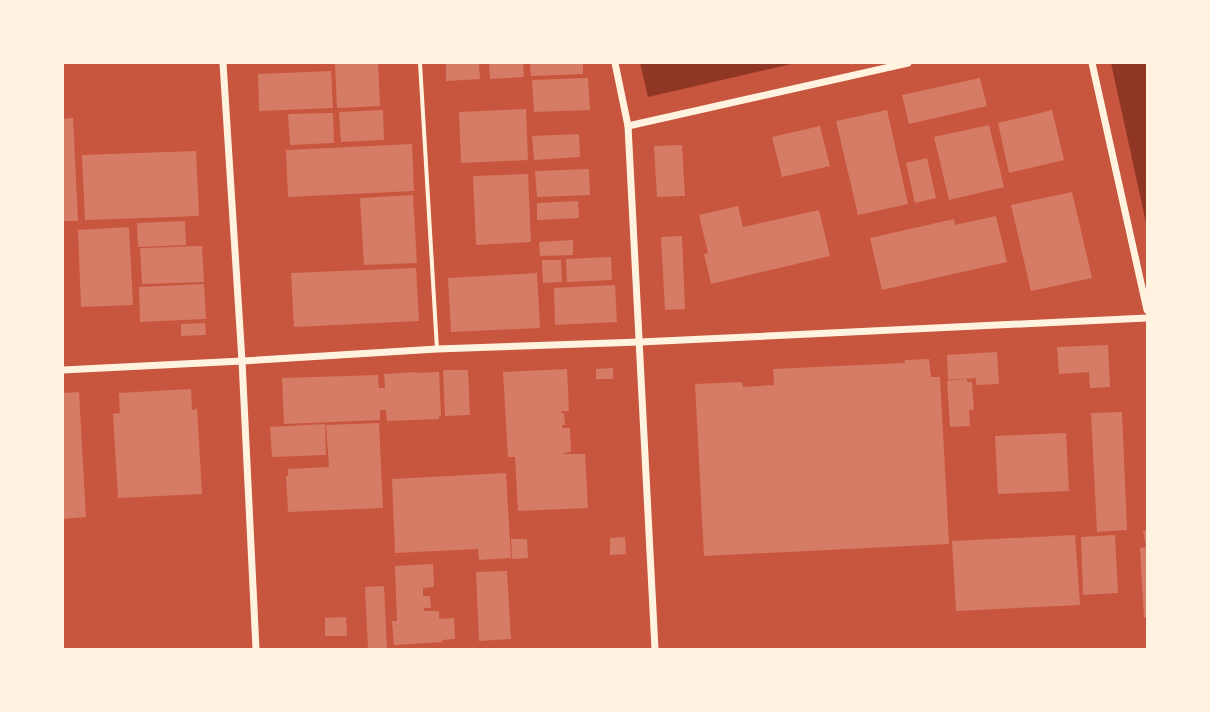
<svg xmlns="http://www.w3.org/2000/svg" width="1210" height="712" viewBox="0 0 1210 712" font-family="'Exo 2',sans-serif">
<rect width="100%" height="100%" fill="#c8553d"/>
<g fill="#8f3625">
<polygon points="640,63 796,63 648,97"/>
<polygon points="1111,63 1147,63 1147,227"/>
</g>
<g fill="#d67c66">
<polygon points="335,63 378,63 380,106 337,108"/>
<polygon points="446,63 479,63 480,79 446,81"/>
<polygon points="489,63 523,63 524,77 490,79"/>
<polygon points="530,63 583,63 583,74 531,76"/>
<polygon points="331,71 333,108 259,111 258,74"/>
<polygon points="588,78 590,110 534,112 532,80"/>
<polygon points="980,78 987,106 909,124 902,95"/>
<polygon points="526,109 528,160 461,163 459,112"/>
<polygon points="383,110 384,140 341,142 339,112"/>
<polygon points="887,110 908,204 858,215 836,121"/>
<polygon points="1052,110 1064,160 1009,173 998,123"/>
<polygon points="333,113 334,143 290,145 288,114"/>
<polygon points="73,118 78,221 63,221 63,119"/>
<polygon points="989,125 1004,187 949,200 934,137"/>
<polygon points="820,126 830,166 782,177 772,137"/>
<polygon points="579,134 580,157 534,160 532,136"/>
<polygon points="412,144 414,191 288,197 286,150"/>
<polygon points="682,145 685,196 657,197 654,146"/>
<polygon points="196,151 199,216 85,220 82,155"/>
<polygon points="927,158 936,198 915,203 906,163"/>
<polygon points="589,169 590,195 537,197 535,171"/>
<polygon points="528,174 531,242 476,245 473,176"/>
<polygon points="1072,192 1092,278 1031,291 1011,205"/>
<polygon points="413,195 417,263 364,265 360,198"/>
<polygon points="578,201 579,218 537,220 537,203"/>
<polygon points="738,206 743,227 819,210 830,256 711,284 704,254 708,253 699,215"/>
<polygon points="996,216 1007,262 882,290 870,238 954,219 955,225"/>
<polygon points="185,221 186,245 138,247 137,223"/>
<polygon points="129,227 133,305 81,307 78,230"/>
<polygon points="682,236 685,309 665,310 661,237"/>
<polygon points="573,240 573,255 540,256 539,242"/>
<polygon points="202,246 204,282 142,284 140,248"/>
<polygon points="611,257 612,280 567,282 566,259"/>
<polygon points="542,260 561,260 562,282 543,283"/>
<polygon points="416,268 419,321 294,327 291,273"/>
<polygon points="537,273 540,328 451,332 448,278"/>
<polygon points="204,284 206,319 140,322 139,287"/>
<polygon points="615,285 617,322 555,325 554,288"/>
<polygon points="205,323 206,335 181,336 181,324"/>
<polygon points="1108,345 1110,387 1090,388 1089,372 1059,374 1057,347"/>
<polygon points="997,352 999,384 976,385 976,378 948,380 947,355"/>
<polygon points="929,359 931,377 940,377 949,544 704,556 695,384 742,382 743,387 774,385 773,369 905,363 905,360"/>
<polygon points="613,368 613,379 596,379 596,369"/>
<polygon points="567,369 569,411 561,411 561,413 564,413 565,425 562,425 562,428 570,428 571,452 564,453 564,454 585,454 588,508 518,511 515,457 508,457 503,372"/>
<polygon points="443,370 468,370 470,415 445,416"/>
<polygon points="417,372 417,373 439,372 441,416 439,416 439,419 387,421 386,410 380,410 380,420 284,424 282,378 378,375 379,388 385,388 384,374"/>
<polygon points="967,379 967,382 972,382 974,410 969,410 970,426 950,427 947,381"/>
<polygon points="191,389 192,410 197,409 202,494 118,498 113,414 120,413 119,393"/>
<polygon points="79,392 86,517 63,519 63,393"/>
<polygon points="1122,412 1127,530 1097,532 1091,413"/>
<polygon points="379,423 383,508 288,512 286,476 288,476 288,469 329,467 326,425"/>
<polygon points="325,424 326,455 272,457 270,427"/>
<polygon points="1066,433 1069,491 998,494 995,436"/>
<polygon points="506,473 511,558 479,560 478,549 395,553 392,479"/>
<polygon points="1147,530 1147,617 1144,618 1140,548 1146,547 1143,531"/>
<polygon points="1075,535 1080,605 956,611 952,541"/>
<polygon points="1115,535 1118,593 1083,595 1081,537"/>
<polygon points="625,537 626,554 610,555 610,538"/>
<polygon points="511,539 527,539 528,558 512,559"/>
<polygon points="433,564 434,587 423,588 423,596 430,596 431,608 424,608 424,611 439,611 439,619 454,618 455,639 442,640 442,642 394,645 392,621 397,621 395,566"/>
<polygon points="507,571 511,639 479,641 476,572"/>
<polygon points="384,586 387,649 368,649 365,587"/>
<polygon points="346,617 347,636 325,636 325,618"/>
</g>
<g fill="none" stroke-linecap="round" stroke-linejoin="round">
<polyline stroke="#fff3e0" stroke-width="4" points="420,63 437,349"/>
<g stroke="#fff3e0" stroke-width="7">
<polyline points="223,63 242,361 256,649"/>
<polyline points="615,63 628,126 655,649"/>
<polyline points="1092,63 1147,310"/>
<polyline points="628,126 908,63"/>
<polyline points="63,370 242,361 437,349 640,342 1147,318"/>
</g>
</g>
<rect width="1210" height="712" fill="none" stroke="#fff3e0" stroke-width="128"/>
</svg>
